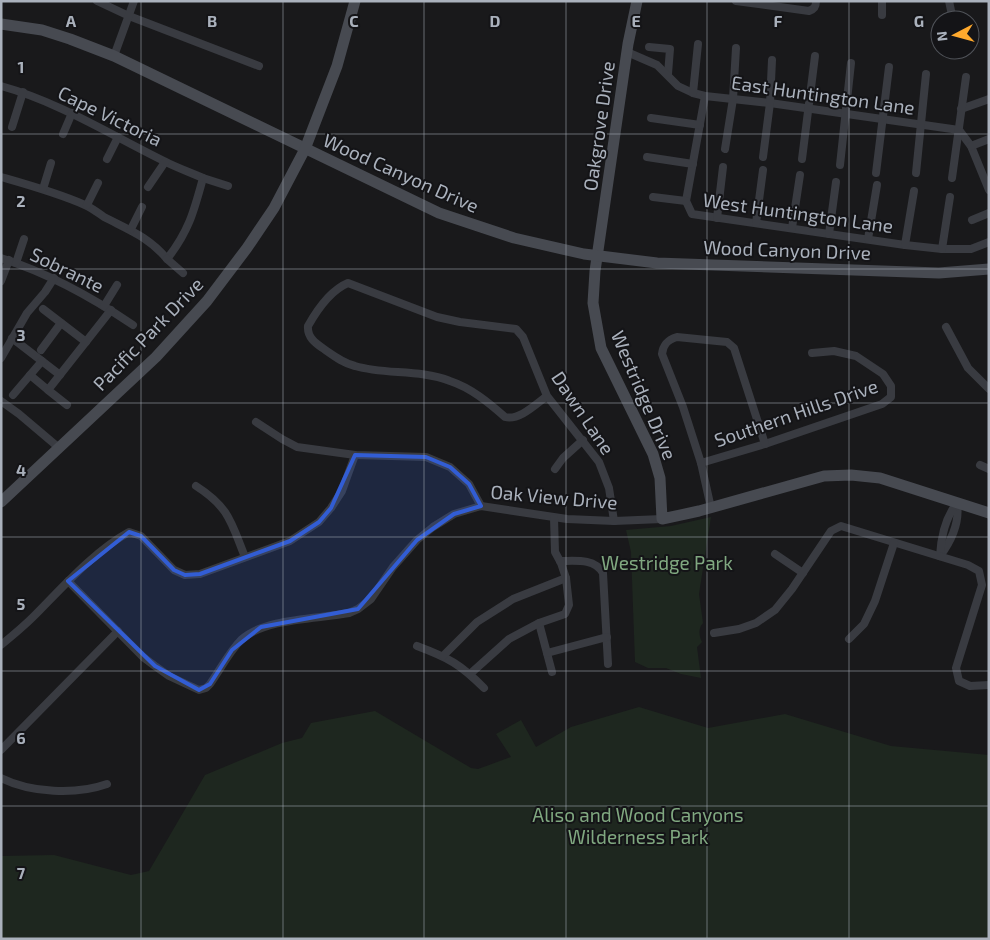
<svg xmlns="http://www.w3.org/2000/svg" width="990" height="940" viewBox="0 0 990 940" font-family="'Exo 2',sans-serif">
<rect width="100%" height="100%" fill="#19191b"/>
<g fill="#1e271f">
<path d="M 711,517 L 699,594 L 703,623 C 698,628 699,636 702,642 L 697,647 L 701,678 L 681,674 L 666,668 L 648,668 L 635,662 L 631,552 L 626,530 L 671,526 Z"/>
<polygon points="639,707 708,728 785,714 891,746 989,755 989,939 1,939 1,856 54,855 131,875 149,871 205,775 282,743 302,738 311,723 375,711 471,768 478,769 511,757 496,734 521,720 536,747 571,727"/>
</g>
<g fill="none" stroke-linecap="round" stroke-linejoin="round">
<g stroke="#393b41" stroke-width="8">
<polyline points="97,1 129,16 259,66"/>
<path d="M 736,1 L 809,11 C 814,9 816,7 816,1"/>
<polyline points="949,1 953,20"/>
<polyline points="882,15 882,1"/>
<polyline points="649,47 670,49 668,74"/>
<polyline points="627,52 657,65 678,86 693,93 705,96 770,103 959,130 971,146 989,190"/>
<polyline points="114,56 134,1"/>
<path d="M 1,86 C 59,102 111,135 164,161 C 177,168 190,172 203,178 C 194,211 189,231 167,259 C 149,237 129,230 104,217 C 98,213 92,208 85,205 C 58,193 29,185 1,177"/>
<polyline points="693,93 698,44"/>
<polyline points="705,96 686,201 692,214 905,245 942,249 971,249 989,242"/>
<polyline points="961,109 989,99"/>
<polyline points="651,118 700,125"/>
<polyline points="12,127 23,92"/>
<polyline points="63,134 72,113"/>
<polyline points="971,146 989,139"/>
<polyline points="725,149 733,99 736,48"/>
<polyline points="647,157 693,164"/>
<polyline points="763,157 770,103 772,60"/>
<polyline points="107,159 118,137"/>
<polyline points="802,159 815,56"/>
<polyline points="840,165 851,63"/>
<polyline points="876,173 889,67"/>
<polyline points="916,173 926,74"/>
<polyline points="203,178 228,186"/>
<polyline points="952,178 966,77"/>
<polyline points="148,187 165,162"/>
<polyline points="43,189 51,163"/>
<polyline points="653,197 686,201"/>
<polyline points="87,205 98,183"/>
<polyline points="717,218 723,167"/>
<polyline points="972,220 989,213"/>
<polyline points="756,223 763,170"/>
<polyline points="792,228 800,175"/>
<polyline points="131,229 142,207"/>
<polyline points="829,234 836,182"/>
<polyline points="868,239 877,185"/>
<polyline points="905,245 914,191"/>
<polyline points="942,249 950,197"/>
<path d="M 1,258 C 48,273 92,297 133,325"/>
<polyline points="167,259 183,273"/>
<polyline points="16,263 24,239"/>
<polyline points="1,281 9,260"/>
<polyline points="104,306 117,285"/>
<polyline points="43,309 86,342"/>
<polyline points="946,327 968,368 989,389"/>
<polyline points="12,338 60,375"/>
<polyline points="41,350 61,323"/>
<polyline points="1,358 27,313 45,292 54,278"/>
<polyline points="30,375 48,390"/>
<polyline points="13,395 42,361"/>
<path d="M 547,396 C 536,404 519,421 505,417 C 488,402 471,388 450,381 C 419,369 385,375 355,366 C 343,363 334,356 324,349 C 315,343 307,337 308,326 C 317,310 331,290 348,283 L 437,317 L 460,322 L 516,329 L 523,337 L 547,396 L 599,462 L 609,488 L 614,521"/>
<polyline points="1,401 19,414 58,447"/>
<polyline points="67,405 48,390 111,310"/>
<polyline points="256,422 282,439 297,447 355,455 426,457 450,467 469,484 481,506"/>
<polyline points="701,463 765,444 882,404 891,397 891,386 883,374 856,356 834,351 812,353"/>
<polyline points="980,465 989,469"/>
<polyline points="555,469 563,458 583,440"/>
<path d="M 196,486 C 229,507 231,522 245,557"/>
<path d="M 711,508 L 701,463 L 683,407 L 662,354 C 663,345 667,340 677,337 L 727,342 L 734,348 L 765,444"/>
<polyline points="775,554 803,573"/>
<path d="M 940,556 C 952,540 960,523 957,503"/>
<path d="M 940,556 C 941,537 945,518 957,503"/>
<path d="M 560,561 C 575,561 594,558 603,573 L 608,664"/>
<path d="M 68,581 L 143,657 L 155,666 L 169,676 L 199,690 L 206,688 L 210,684 C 220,670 229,652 241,640 C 264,618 319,619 349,613 L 358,609 L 371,599 L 393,567 L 417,540 L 433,527 L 454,514 L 481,506 L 567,519 L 614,521 L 662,519"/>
<polyline points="539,623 552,672"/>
<polyline points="714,633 739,629 756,623 775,610 792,589 831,531 841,526 968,565 979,571 982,585 956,668 959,681 970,686 989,685"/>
<polyline points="849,639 864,624 875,601 894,543"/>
<path d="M 1,645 C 12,636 23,627 33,617 C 62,588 93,552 129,532 L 141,536 L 174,570 L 185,575 L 200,574 L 290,541 L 319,522 L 331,508 L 342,491 L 355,455"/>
<path d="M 417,646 C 449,658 460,664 484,688"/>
<polyline points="547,653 607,637"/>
<polyline points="443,656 477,622 513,599 566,578"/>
<polyline points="470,674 509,639 539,623 565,614 569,605 566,578 561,563 555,552 554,518"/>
<polyline points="1,750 118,631"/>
<path d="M 1,778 C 31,793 76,795 107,784"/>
</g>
<g stroke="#474a51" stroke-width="11">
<polyline points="637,1 628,44 595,271 593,303 601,348 653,454 660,478 662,519 699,511 824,476 851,475 880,478 989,513"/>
<polyline points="1,24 42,30 70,39 114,56 439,213 514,238 584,254 657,263 939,273 989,269"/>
<polyline points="1,502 156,357 207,301 247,248 274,208 305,149 337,66 355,1"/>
</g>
</g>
<path fill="#325dd4" fill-opacity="0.2" stroke="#325dd4" stroke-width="4" stroke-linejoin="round" d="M 355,455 L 426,457 L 450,467 L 469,484 L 481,506 L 454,514 L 417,540 L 358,609 L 261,627 L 232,650 L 210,684 L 199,690 L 155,666 L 68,581 L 129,532 L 141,536 L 174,570 L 185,575 L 200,574 L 290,541 L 319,522 L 331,508 Z"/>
<path fill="none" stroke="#aab1bc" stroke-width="1" stroke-opacity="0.55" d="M 141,1 L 141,939M 283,1 L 283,939M 424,1 L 424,939M 566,1 L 566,939M 707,1 L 707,939M 849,1 L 849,939M 1,134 L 989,134M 1,269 L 989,269M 1,403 L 989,403M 1,537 L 989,537M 1,671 L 989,671M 1,806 L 989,806"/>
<g text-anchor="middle" stroke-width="4" stroke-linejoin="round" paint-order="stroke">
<g font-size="19" fill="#aab1bc" stroke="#141417">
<text transform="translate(823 95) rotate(8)" y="7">East Huntington Lane</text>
<text transform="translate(110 116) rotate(26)" y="7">Cape Victoria</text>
<text transform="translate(599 126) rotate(-82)" y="7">Oakgrove Drive</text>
<text transform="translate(401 173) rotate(24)" y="7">Wood Canyon Drive</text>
<text transform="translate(798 213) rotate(8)" y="7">West Huntington Lane</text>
<text transform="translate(787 250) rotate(2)" y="7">Wood Canyon Drive</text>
<text transform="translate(67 270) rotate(26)" y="7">Sobrante</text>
<text transform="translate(148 334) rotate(-46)" y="7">Pacific Park Drive</text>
<text transform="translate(644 395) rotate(67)" y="7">Westridge Drive</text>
<text transform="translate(583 413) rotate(56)" y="7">Dawn Lane</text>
<text transform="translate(796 413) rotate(-19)" y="7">Southern Hills Drive</text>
<text transform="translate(554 497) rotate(5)" y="7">Oak View Drive</text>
</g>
<g font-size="19" fill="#80a880" stroke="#141417">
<text x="667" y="570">Westridge Park</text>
<text x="638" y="822">Aliso and Wood Canyons<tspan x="638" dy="22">Wilderness Park</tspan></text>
</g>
</g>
<g font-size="16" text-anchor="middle" font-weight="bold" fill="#aab1bc" stroke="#141417" stroke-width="4" stroke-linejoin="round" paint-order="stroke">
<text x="71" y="27">A</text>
<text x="212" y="27">B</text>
<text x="354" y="27">C</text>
<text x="495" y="27">D</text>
<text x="636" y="27">E</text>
<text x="778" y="27">F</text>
<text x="919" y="27">G</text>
<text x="21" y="73">1</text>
<text x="21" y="207">2</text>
<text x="21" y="341">3</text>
<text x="21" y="476">4</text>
<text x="21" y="610">5</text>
<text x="21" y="744">6</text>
<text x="21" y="879">7</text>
</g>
<rect width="990" height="940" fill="none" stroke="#aab1bc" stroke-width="5"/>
<g transform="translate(955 35) rotate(264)"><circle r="24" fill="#141417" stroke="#505359"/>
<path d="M0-4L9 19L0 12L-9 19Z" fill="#ffa92d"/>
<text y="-8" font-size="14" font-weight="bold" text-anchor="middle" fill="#aab1bc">N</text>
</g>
</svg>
